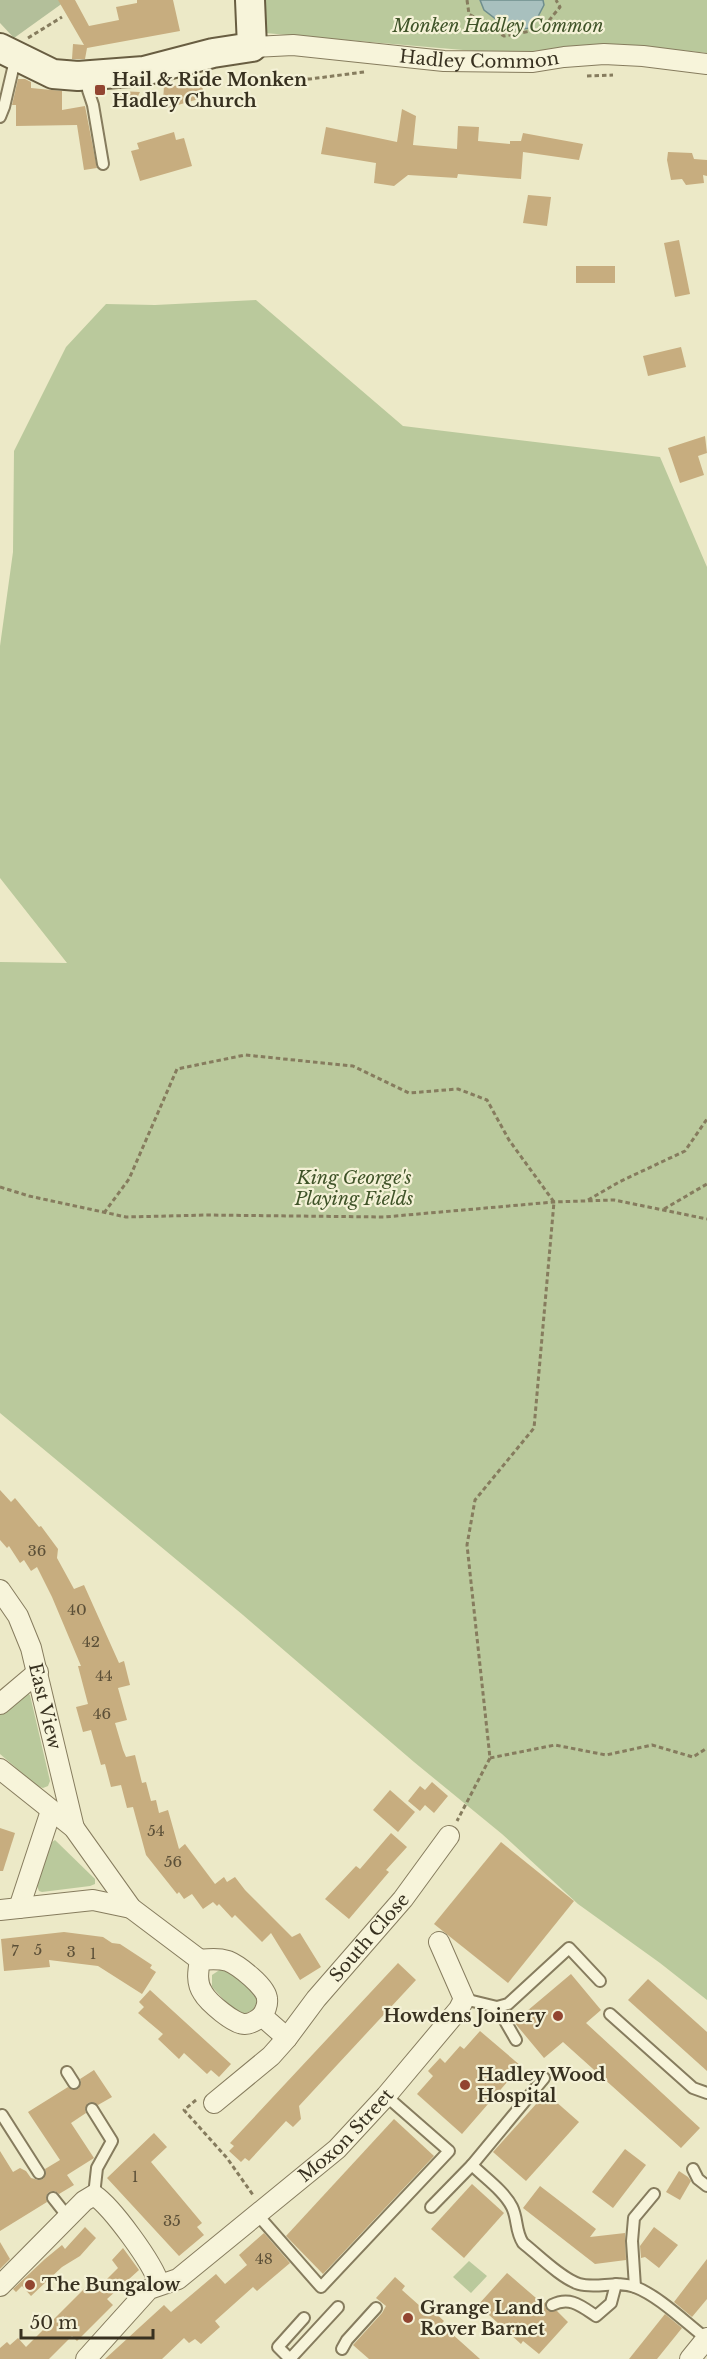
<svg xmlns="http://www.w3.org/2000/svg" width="707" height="2359" viewBox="0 0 707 2359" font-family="'Libre Baskerville',serif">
<rect width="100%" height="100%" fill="#ece9c7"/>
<g fill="#bac99c">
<polygon points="260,0 707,0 707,53 632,45 498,53 265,33"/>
<polygon points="256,300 403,426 660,457 707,567 707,2000 660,1963 578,1904 502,1834 414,1762 243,1615 0,1413 0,962 67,963 0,878 0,646 13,552 14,451 66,347 106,304 155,305"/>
<polygon points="27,1693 30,1695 50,1781 48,1786 43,1788 37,1786 0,1754 0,1713"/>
<polygon points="55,1840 95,1879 95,1884 90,1886 42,1892 39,1891 37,1886 52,1842"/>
<polygon points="221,1969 227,1970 256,1992 259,1998 253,2010 242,2015 235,2012 212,1987 212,1975"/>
<polygon points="469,2261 487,2276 471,2293 453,2277"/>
</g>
<polygon fill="#b3bf9a" points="0,0 67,0 14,38 0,23"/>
<polygon fill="#a8c0be" stroke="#6f8e8d" stroke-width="1.5" points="480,0 543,0 544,5 532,28 510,30 484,10"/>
<g fill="#c7ad7f">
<polygon points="58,0 75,0 89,26 119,20 116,7 137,3 137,0 173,0 180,31 87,48 85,59 72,59 73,44 84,45"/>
<polygon points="18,79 25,79 31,82 31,88 62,91 62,110 85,106 97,168 84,170 77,125 16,126 16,105 12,105"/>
<polygon points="198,85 202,87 204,92 199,99 167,108 163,101 164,86"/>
<polygon points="118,91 140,92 133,106 124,109"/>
<polygon points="402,109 416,116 413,145 457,149 458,126 479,127 478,141 510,144 510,141 521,141 523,133 583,144 579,160 523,152 521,179 458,174 457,178 408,175 394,186 374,183 376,163 321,154 326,127 397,142"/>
<polygon points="174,132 176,140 184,138 192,166 140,181 131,151 139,149 137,143"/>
<polygon points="668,152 692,153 694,159 707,160 707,176 703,175 704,183 686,185 682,179 671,180 667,160"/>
<polygon points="528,195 551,197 547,226 523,223"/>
<polygon points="679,240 690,294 675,297 664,243"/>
<rect x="576" y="266" width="39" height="17"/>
<polygon points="681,347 686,367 648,376 643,356"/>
<polygon points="705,436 707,453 698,456 704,475 680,483 668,448"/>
<polygon points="0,1490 11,1502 15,1498 39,1527 41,1526 58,1549 57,1558 74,1589 84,1585 119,1663 124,1661 130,1685 118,1688 127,1720 115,1723 123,1750 126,1757 135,1755 142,1783 146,1782 151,1801 156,1800 159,1813 168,1810 179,1849 185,1844 215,1884 224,1877 227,1882 235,1877 245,1890 292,1937 300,1933 321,1967 300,1980 271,1933 262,1942 235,1915 232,1918 219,1904 217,1906 213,1902 203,1909 192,1894 184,1899 179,1892 177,1894 146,1855 133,1807 127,1808 121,1785 111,1787 105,1764 101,1765 91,1730 83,1732 76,1707 88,1704 78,1666 81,1666 52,1597 37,1567 31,1571 24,1560 20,1563 9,1546 7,1548 0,1540"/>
<polygon points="432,1782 448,1796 434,1813 425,1805 420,1811 408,1801 420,1786 425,1790"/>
<polygon points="390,1790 415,1812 398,1832 373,1810"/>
<polygon points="0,1828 15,1833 3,1871 0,1871"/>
<polygon points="391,1833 407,1847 386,1870 389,1872 349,1919 325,1899 356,1866 360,1869"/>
<polygon points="501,1842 574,1901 508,1983 434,1924"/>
<polygon points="64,1932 103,1937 112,1943 120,1944 152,1965 150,1968 156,1972 142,1994 98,1966 49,1960 50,1967 4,1971 1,1939"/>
<polygon points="398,1963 416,1980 299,2106 301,2119 293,2127 286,2121 249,2161 245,2158 241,2162 229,2151 234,2146 230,2143"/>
<polygon points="571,1974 601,2010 586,2023 700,2128 681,2148 563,2042 544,2058 514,2022"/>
<polygon points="648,1979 707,2032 707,2071 628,2000"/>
<polygon points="150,1990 231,2064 219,2077 211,2070 207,2074 184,2053 179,2059 158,2039 163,2034 138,2013 144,2007 139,2002"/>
<polygon points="480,2031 521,2066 462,2134 417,2094 433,2076 428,2071 440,2058 445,2063 460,2046 464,2049"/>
<polygon points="94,2070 112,2097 98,2105 92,2102 88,2103 85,2109 86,2113 71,2123 94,2158 67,2175 74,2185 59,2194 55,2191 49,2192 46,2196 47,2202 0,2231 0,2151 13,2172 20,2168 26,2171 31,2178 39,2180 43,2179 46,2173 45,2169 60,2160 28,2112 68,2087 74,2090 78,2089 81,2083 80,2079"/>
<polygon points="546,2093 579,2122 526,2181 493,2152"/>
<polygon points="394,2119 434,2156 323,2274 286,2236"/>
<polygon points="154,2133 167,2147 151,2162 202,2223 197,2227 204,2235 179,2256 107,2178"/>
<polygon points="625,2149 646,2165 613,2208 592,2192"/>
<polygon points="679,2171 688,2177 691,2181 680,2200 666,2192"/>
<polygon points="472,2184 504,2213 464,2258 431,2229"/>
<polygon points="540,2186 596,2229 590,2237 625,2233 626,2260 595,2264 523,2208"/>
<polygon points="85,2227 96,2238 80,2256 62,2267 31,2296 22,2286 16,2292 13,2289 45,2259 62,2245 65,2249"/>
<polygon points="654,2227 678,2245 659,2268 645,2257 641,2258 640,2246"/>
<polygon points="264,2233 290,2263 257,2291 253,2287 215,2321 220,2327 201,2344 195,2339 189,2343 184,2338 162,2359 105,2359 164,2305 171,2312 216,2274 225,2284 247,2265 239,2255"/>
<polygon points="0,2242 10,2259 0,2269"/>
<polygon points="123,2248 139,2270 107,2299 113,2305 77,2341 72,2336 49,2359 0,2359 0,2348 7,2342 10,2345 18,2338 26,2347 91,2282 97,2289 118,2268 112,2260"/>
<polygon points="707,2259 707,2299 692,2317 674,2302"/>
<polygon points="507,2273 543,2304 546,2302 545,2307 548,2311 557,2311 568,2322 539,2354 523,2341 521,2344 478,2305"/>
<polygon points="395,2277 405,2286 402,2290 430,2315 433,2311 444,2321 441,2324 480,2359 369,2359 353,2345 382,2313 386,2306 376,2298"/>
<polygon points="665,2314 682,2328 657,2359 629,2359"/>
</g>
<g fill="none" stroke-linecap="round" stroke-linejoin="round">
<defs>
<g id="lane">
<polyline points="88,76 88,90 93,105 103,164"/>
<polyline points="0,117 4,107 16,56"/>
<polyline points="464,1999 497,2007 516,2040"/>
<polyline points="497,2007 508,2004 569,1948 600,1981"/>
<polyline points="610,2014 693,2088 707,2093"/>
<polyline points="67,2072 74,2083"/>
<path d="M 544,2078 L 472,2165 C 485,2178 504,2191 512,2207 C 518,2219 515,2231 523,2243 C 537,2254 562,2279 579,2284 C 597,2289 617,2280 635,2287 C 659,2296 686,2323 707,2339"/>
<polyline points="92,2109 112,2141 97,2168 94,2195"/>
<polyline points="2,2115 39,2173"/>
<polyline points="693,2169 698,2179 707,2186"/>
<polyline points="53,2198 68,2217"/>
<polyline points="431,2207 472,2165"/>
<polyline points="256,2213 321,2287 449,2151 386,2096"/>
<polyline points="635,2287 632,2241 634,2218 654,2194"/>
<path d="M 552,2305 C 570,2296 581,2306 596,2316 L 611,2303 L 616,2284"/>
<polyline points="304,2318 278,2347 290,2359 338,2307"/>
<polyline points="342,2349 347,2340 376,2308"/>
</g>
<g id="street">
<path id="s1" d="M 252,47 L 293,45 L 444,61 L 533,62 L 564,57 L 604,54 L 643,56 L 707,64"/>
<path id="s2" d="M 0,1590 L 18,1616 L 31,1648 L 74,1828"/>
<polyline points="0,1704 38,1672"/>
<path d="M 0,1769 L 74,1828 L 131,1908 L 200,1960 C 198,1971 196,1983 203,1993 C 208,2002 235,2025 245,2024 C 251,2024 257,2020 262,2016 L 287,2038"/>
<polyline points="19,1908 51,1811"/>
<polyline points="0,1910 93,1900 131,1908"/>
<path d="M 200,1960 C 209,1959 218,1958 228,1961 C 238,1965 267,1987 267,1999 C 268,2005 265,2011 262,2016"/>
<path id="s3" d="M 214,2103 L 271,2056 L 287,2038 L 316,1999 L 403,1899 L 449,1836"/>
<path d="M 0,2286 L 84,2201 L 94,2195 C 112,2207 153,2263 159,2284"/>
<path id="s4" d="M 86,2359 L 149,2289 L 178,2279 L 337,2149 L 386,2096 L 459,2009 L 464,1999 L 439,1942"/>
<polyline points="690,2359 707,2338"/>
</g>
<polyline id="secondary" points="0,48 53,74 78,76 144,71 213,53 252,47 250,0"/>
</defs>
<use href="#lane" stroke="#867c5e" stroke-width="14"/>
<use href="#street" stroke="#867c5e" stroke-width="22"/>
<use href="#secondary" stroke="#685d41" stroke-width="32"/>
<g stroke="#867c5e" stroke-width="3" stroke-dasharray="4.5 3" stroke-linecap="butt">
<polyline points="467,0 469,14 504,36 542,29 560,7 556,0"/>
<polyline points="28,38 62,17"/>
<polyline points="587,76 613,75"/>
<polyline points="255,79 310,79 364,72"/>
<polyline points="0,1187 29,1196 126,1217 207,1215 384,1217 554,1202 614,1200 707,1219"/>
<polyline points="588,1200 619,1182 685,1151 707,1119"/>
<polyline points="664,1209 707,1184"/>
<polyline points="104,1213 129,1179 177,1069 245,1055 353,1066 409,1093 458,1089 487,1100 509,1140 554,1202 534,1428 475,1500 467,1545 490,1758 457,1821"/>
<polyline points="490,1758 555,1745 606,1755 652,1745 693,1757 707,1748"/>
<polyline points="196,2100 184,2110 227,2158 253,2195"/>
</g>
<use href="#lane" stroke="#f7f4da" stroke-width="10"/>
<use href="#street" stroke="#f7f4da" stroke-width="20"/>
<use href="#secondary" stroke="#f7f4da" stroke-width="28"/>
</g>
<g fill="#924531" stroke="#f4f1d6" stroke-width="2">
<rect x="94" y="84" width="12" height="12" rx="3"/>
<circle cx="558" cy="2016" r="6"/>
<circle cx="465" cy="2085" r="6"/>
<circle cx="30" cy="2285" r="6"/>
<circle cx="408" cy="2318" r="6"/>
</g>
<g text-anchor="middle" stroke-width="4.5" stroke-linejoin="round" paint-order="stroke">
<g font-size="15" fill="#5c5038">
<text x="37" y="1556">36</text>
<text x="77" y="1615">40</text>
<text x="91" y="1647">42</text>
<text x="104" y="1681">44</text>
<text x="102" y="1719">46</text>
<text x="156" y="1836">54</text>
<text x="173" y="1867">56</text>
<text x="38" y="1955">5</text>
<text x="15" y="1956">7</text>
<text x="71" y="1957">3</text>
<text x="93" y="1959">1</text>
<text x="135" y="2182">1</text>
<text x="172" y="2226">35</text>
<text x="264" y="2264">48</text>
</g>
<g font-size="18" font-style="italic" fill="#3f5328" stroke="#f4f1d6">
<text x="498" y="32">Monken Hadley Common</text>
<text x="354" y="1184">King George's<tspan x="354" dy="21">Playing Fields</tspan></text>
</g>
<g font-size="18" fill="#383120" stroke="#f4f1d6">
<text dy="6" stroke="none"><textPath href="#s1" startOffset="228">Hadley Common</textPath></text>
<text dy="6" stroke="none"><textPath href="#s2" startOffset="126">East View</textPath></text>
<text dy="6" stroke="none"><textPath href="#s3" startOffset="228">South Close</textPath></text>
<text dy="6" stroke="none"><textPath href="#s4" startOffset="346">Moxon Street</textPath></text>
</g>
<g font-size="18" font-weight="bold" fill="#383120" stroke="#f4f1d6" text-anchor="start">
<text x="112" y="86">Hail &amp; Ride Monken<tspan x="112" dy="21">Hadley Church</tspan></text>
<text x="546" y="2022" text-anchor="end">Howdens Joinery</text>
<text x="477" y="2081">Hadley Wood<tspan x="477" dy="21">Hospital</tspan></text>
<text x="42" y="2291">The Bungalow</text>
<text x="420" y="2314">Grange Land<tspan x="420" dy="21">Rover Barnet</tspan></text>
</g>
</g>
<path d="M21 2329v9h132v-9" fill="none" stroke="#383120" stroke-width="3"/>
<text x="30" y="2329" font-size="18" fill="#383120" stroke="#f4f1d6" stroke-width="4.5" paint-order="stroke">50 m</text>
</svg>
